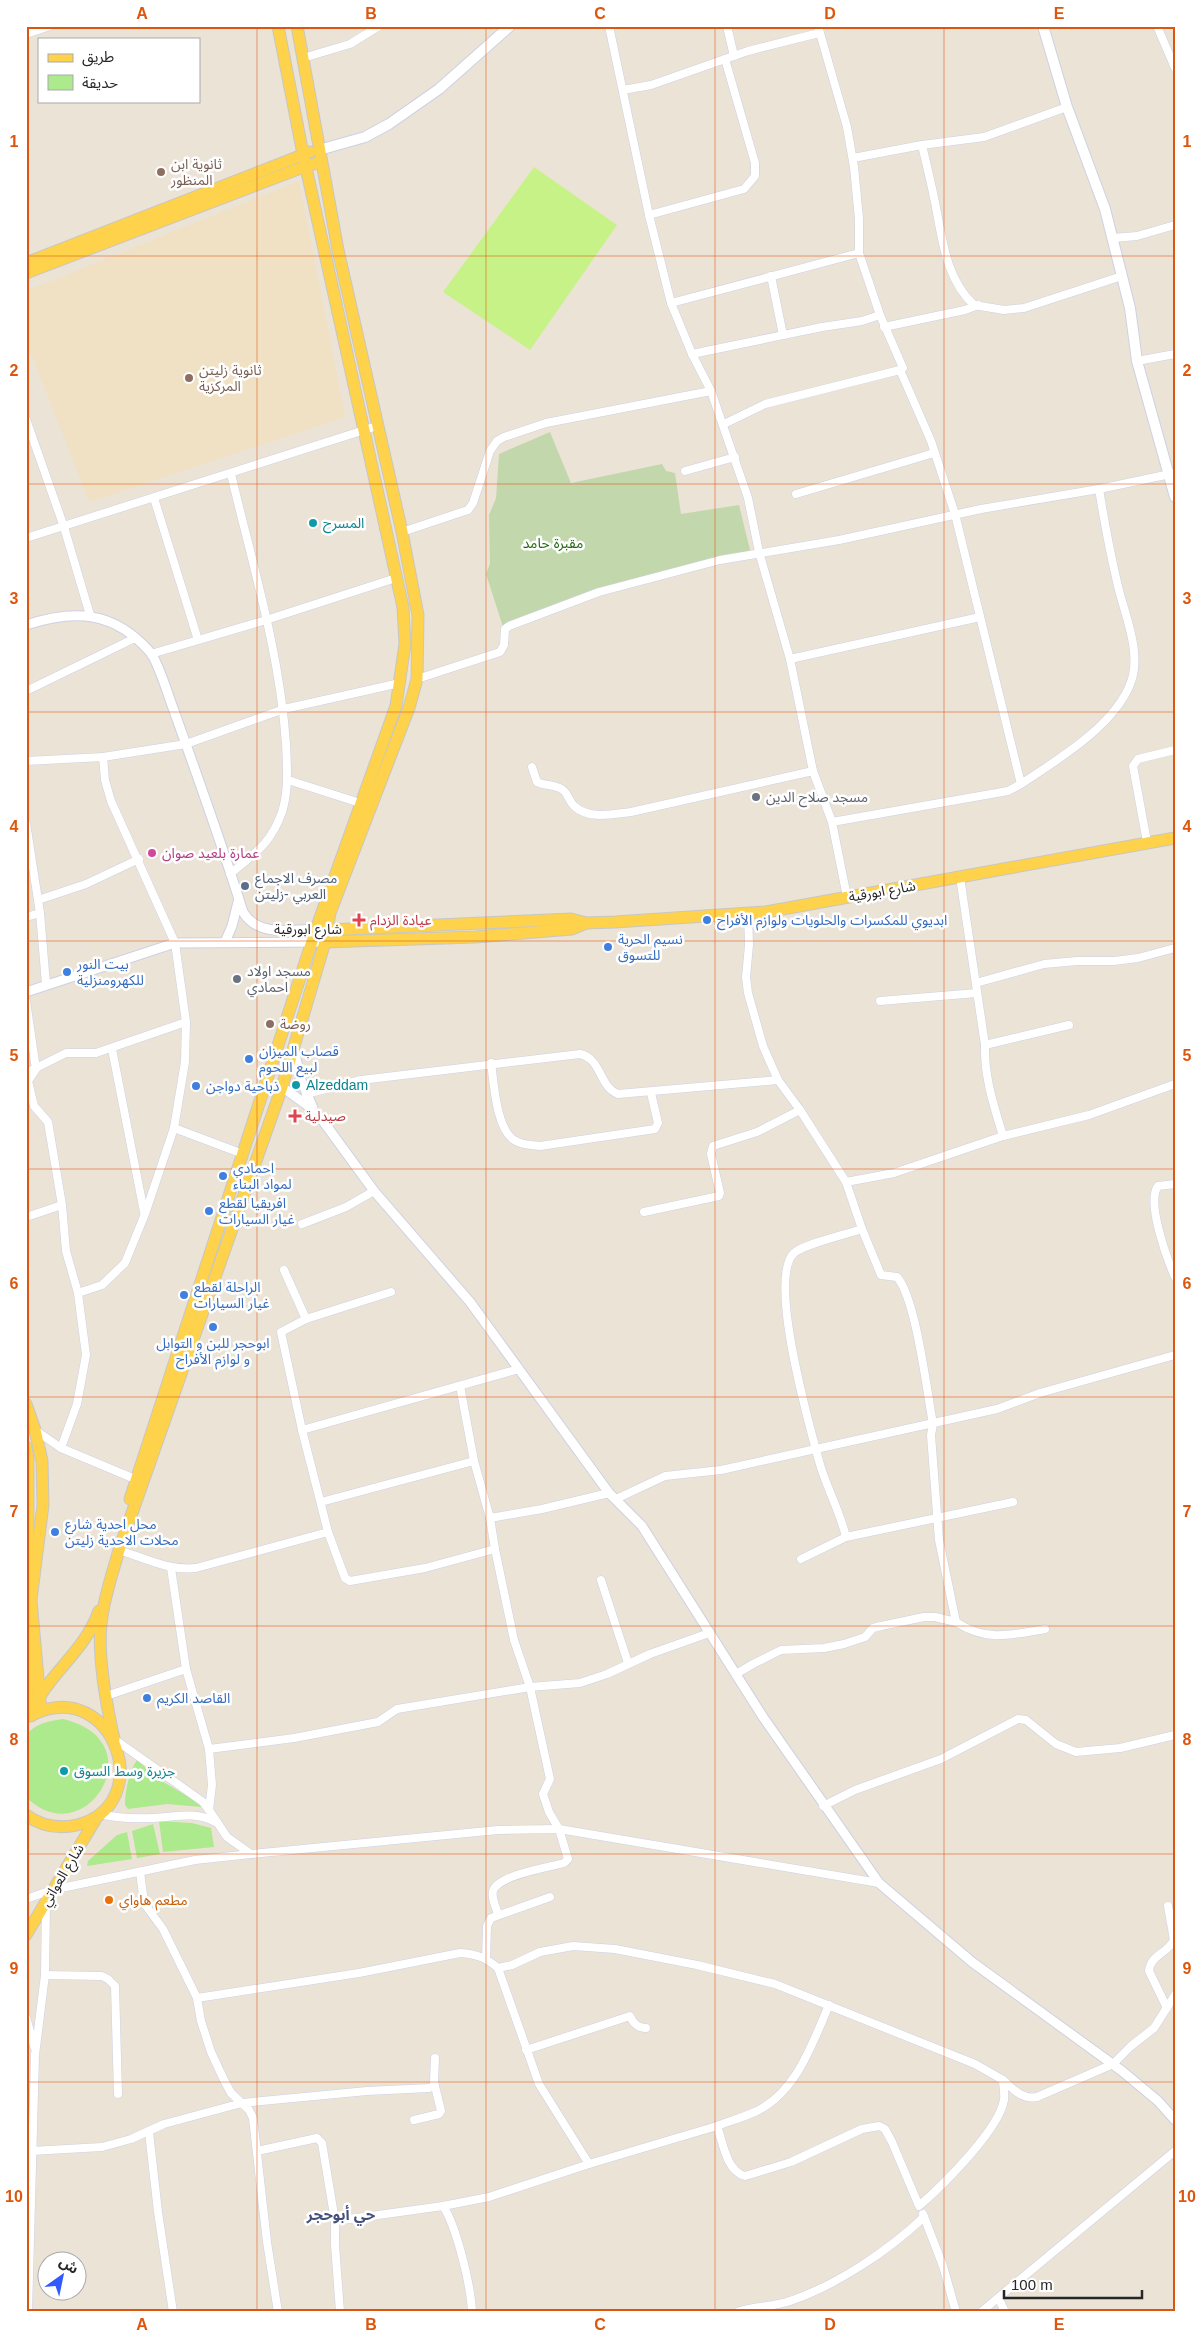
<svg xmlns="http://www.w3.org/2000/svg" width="1201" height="2338" viewBox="0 0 1201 2338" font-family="Arial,'Noto Sans Arabic',sans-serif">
<rect width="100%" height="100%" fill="#ece3d7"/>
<polygon fill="#f0e1c4" points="299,181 345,417 89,502 26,340 26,291"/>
<g fill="#ade98d">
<path d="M 63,1719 C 157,1741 85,1856 26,1797 L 26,1735 C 36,1723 49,1721 63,1719 Z"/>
<path d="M 137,1760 L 160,1780 L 204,1806 L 201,1807 L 167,1804 L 128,1809 L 125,1805 C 125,1791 129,1771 137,1760 Z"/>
<polygon points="159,1821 192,1823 211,1828 214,1847 163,1852"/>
<polygon points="153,1824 160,1854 137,1858 132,1831"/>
<polygon points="127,1832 132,1859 87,1866 88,1861 117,1835"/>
</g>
<polygon fill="#c2d8ac" points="550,432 571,483 662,464 666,471 675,473 681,514 739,505 751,554 604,590 503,627 486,574 490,564 489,515 496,498 499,454"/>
<polygon fill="#c6f287" points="534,167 617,225 530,350 443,292"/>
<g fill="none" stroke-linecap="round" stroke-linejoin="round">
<defs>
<g id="minor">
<polyline points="609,26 649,215 671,303 692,354 711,391 748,498 759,552 790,659 813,771 832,822 847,897"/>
<polyline points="727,26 734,56"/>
<path d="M 818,26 L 847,127 L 854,167 L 859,219 L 859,253 L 880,315 L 903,368 L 900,370 L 931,441 L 955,514 L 1021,784 C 1057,760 1115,726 1131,682 C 1142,651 1124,614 1117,582 C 1110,552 1104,520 1099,489"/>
<polyline points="1157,26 1175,68"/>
<polyline points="26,34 50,26"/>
<polyline points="303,58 350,44 379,26"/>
<polyline points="623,90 651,85 748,51 819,33"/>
<path d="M 922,145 C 927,167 933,190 937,213 C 943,245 948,281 974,305 L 1004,310 L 1024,308 L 1122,276"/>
<polyline points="853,158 922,145 984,137 1067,107"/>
<polyline points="649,215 744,189 755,176 755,163 725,59"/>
<polyline points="1113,238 1137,236 1175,225"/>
<polyline points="771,276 783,335"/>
<polyline points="671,303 859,253"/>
<polyline points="884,327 965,310 978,305"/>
<polyline points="692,354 822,327 862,321 880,315"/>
<polyline points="1137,361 1175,354"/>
<polyline points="26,419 64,527 90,615"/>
<polyline points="724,424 765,404 900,370"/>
<polyline points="685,471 735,457"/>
<polyline points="796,494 934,453"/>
<polyline points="154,498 198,640"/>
<polyline points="402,532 468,510 473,503 490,451 497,441 504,437 546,423 711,391"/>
<polyline points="26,538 377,426"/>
<polyline points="151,654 266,620 396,578"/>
<polyline points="790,659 980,617"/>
<polyline points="417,679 500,652 504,645 505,629 509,626 599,592 720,560 839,540 981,509 1099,489 1175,473"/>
<polyline points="26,691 135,638"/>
<polyline points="26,761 103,757 186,744 284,709 400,683"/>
<path d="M 532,767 L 537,782 C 544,786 556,784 563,790 C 568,794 569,801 574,806 C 589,820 613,814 631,812 L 813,771"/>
<polyline points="288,780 360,803"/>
<polyline points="832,822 1008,791 1021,784"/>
<polyline points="26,823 40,913 46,984"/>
<polyline points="1147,842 1133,766 1138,759 1175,750"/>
<path d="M 230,874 C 254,854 271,844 282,812 C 289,790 287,767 286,744 C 280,653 252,563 231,474"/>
<polyline points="960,877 985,1045 1069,1025"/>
<polyline points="38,900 86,884 139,859"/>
<path d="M 748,913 L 749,945 L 746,977 L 748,993 L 763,1046 L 778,1080 L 800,1110 L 846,1182 L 862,1229 C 847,1234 804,1244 794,1253 C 767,1279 810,1427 819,1461 C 826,1487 840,1511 846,1537 L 801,1559"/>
<polyline points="26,917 40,913"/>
<polyline points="976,983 1044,964 1077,961 1114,961 1138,958 1175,948"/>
<polyline points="26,1001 36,1069 28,1081 34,1106 48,1122 62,1205 66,1251 78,1293 86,1355 77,1404 61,1448"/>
<polyline points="880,1001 977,993"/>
<path d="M 985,1045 C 984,1077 994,1106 1003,1136"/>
<polyline points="112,1049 144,1212"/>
<path d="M 491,1063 C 494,1083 496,1128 514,1140 C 521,1145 532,1145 540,1146 L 655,1129 L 658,1123 L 651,1093"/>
<polyline points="26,1073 66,1053 96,1053 186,1022"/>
<path d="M 306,1094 L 361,1080 L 580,1054 C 602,1059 599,1087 618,1094 L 778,1080"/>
<polyline points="174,1128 243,1154"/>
<polyline points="846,1182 894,1173 1003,1136 1089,1115 1175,1084"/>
<path d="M 1175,1184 L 1158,1186 C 1146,1202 1167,1259 1175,1277"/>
<polyline points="644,1212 719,1196 720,1193 711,1154 713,1146 757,1132 800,1110"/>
<polyline points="26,1217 62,1205"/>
<polyline points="302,1224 346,1207 374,1191"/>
<path d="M 862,1229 L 881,1275 L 897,1277 C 916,1298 927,1393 933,1424 L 931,1435 L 939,1540 L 956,1622 C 986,1642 1011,1635 1045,1629"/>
<polyline points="284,1270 306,1319"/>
<polyline points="78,1293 102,1285 125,1263 145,1214 174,1128 185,1062 186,1022 175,943 111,801 105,780 103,757"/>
<polyline points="460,1386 474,1461"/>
<polyline points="35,1430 61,1448 135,1479"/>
<polyline points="302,1430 281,1332 306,1319 391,1292"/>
<polyline points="616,1499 665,1476 721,1470 997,1409 1040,1393 1175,1355"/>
<polyline points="321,1502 474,1461 490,1518 495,1549 425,1568 350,1581 345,1578 328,1532"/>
<polyline points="490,1518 542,1509 609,1493"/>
<polyline points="846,1537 1013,1502"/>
<path d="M 495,1549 L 514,1640 L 530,1687 L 550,1779 L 543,1794 L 549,1812 L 559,1829 L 568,1859 L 564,1863 C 549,1867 498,1875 493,1891 C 491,1898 496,1907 498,1914"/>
<path d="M 119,1550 C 144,1558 169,1571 196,1568 L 328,1532 L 302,1430 L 519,1369"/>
<polyline points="171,1568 186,1669 209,1749 212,1785 209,1810 227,1837 251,1854 498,1830 559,1829 879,1883"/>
<polyline points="601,1580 628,1663"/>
<polyline points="736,1674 753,1664 781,1650 824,1648 844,1644 865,1637 873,1628 881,1626 924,1617 935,1617 956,1622"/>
<polyline points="106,1696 186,1669"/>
<polyline points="114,1739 203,1802 209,1810"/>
<polyline points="209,1749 294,1738 378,1722 397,1709 530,1687 580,1683 607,1674 650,1654 709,1633"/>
<polyline points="823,1806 855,1790 941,1759 1018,1719 1026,1720 1056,1744 1076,1752 1120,1748 1175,1735"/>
<path d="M 99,1814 C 117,1818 135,1819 154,1818 C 175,1817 195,1811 215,1822"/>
<polyline points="140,1872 144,1903 163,1929 197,1998 201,2021 211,2052 224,2080 231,2093 249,2110 253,2118 267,2242 278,2312"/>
<polyline points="26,1899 52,1890 195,1860 251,1854"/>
<polyline points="486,1958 487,1926 491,1918 550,1897"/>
<polyline points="498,1968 512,1965 540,1952 573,1946 615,1949 697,1965 775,1984 975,2064 1003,2080"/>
<polyline points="45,1975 102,1976 108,1979 115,1986 118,2094"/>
<path d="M 197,1998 L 359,1973 L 460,1953 C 477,1954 486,1958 498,1968 L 539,2084 L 589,2164 L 717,2126 C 723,2142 726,2171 745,2176 L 791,2162 L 862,2129 L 879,2126 L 885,2129 L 892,2142 L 919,2206 C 942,2186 999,2130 1004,2100 C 1005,2093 1003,2086 1003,2080 C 1013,2089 1022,2100 1037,2097 L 1113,2064 L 1131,2046 L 1154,2028 L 1175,1995"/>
<path d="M 1167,2008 L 1149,1971 C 1151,1954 1167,1954 1174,1940 L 1168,1906"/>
<polyline points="26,2017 34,2046"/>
<path d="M 526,2050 L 630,2016 C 633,2023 638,2028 646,2028"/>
<polyline points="414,2120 439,2114 441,2111 434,2082 435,2058"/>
<path d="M 717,2126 C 730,2121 744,2117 757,2111 C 797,2091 812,2044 829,2005"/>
<polyline points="149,2132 158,2212 173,2312"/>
<polyline points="31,2151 102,2147 131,2139 164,2124 242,2103 367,2091 429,2088 435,2086"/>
<polyline points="257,2151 317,2138 322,2143 335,2221 335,2245 340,2312"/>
<path d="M 443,2206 C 457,2227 471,2287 472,2312"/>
<polyline points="923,2214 943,2266 956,2312"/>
<polyline points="335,2221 443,2206 489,2197 589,2164"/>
<polyline points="999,2299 1005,2312"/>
<polyline points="28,2312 35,2055 45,1975 46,1905"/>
<path d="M 737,2312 C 754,2306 773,2307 790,2301 C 837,2285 888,2251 924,2217"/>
<polyline points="981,2312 1175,2151"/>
</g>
<g id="tertiary">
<path d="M 26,625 C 75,609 114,611 150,652 C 158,661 168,695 173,708 C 197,775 222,844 243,912 C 258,938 294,929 320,929"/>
<polyline points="225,942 232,926 238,902"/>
<polyline points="26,992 175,943 325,942"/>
<polyline points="294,1050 301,1080 313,1108"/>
<polyline points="282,1087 307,1105 323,1121 374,1191 470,1302 609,1493 642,1526 763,1717 879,1883 972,1962 1122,2071 1158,2101 1175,2120"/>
</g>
<g id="secondary">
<polyline points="1043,26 1067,107 1105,209 1130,308 1137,361 1175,497"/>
<polyline points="319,150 365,137 389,124 439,89 510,26"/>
</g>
<g id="primary">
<polyline points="26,263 310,152"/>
<polyline points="26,273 306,166 321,162"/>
<polyline points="327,930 571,919 586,923 615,922 766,912 1175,838"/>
<polyline points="325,942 475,937 572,929 586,923"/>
<polyline points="26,1404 35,1430 42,1461 43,1505 31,1600 41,1711"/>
<polyline points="26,1447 28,1459 28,1568"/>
<polyline points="130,1499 316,929 396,706 405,644 403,607 303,154 278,26"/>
<polyline points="28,1629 28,1713"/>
<path d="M 31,1716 C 43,1677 84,1654 99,1611"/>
<path d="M 114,1739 C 106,1703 96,1652 102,1617 C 105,1594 113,1572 119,1550 L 282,1087 L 325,942 L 330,913 L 409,708 L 417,679 L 418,615 L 402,532 L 338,250 L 297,26"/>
<path d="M 26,1815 C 41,1826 59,1829 77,1825 C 158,1805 114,1677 34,1714"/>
<polyline points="26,1935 97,1817"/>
</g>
</defs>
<use href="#minor" stroke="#ccd1e3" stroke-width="9"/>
<use href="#tertiary" stroke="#ccd1e3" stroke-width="11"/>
<use href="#secondary" stroke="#ccd1e3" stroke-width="12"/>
<use href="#primary" stroke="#c7c7c7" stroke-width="13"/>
<use href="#minor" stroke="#fff" stroke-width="8"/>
<use href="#tertiary" stroke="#fff" stroke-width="9"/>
<use href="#secondary" stroke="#fff" stroke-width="10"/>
<use href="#primary" stroke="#fed24a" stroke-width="11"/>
</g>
<path fill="none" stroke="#de560d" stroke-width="1" stroke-opacity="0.55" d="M 257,26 L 257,2312M 486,26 L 486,2312M 715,26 L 715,2312M 944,26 L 944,2312M 26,256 L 1175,256M 26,484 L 1175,484M 26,712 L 1175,712M 26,941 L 1175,941M 26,1169 L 1175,1169M 26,1397 L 1175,1397M 26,1626 L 1175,1626M 26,1854 L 1175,1854M 26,2082 L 1175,2082"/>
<g fill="#8d6e63" stroke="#fff" stroke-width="2">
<circle cx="161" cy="172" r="5"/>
<circle cx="189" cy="378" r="5"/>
<circle cx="270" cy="1024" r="5"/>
</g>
<g fill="#0f9aa8" stroke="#fff" stroke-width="2">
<circle cx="313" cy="523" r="5"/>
<circle cx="296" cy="1085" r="5"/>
<circle cx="64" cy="1771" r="5"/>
</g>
<g fill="#6b7280" stroke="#fff" stroke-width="2">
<circle cx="756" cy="797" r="5"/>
<circle cx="237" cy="979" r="5"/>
</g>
<circle fill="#d1479c" stroke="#fff" stroke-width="2" cx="152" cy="853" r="5"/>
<circle fill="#5c6f8a" stroke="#fff" stroke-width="2" cx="245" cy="886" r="5"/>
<g fill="#e0444e" stroke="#fff" stroke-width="2">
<path d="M356.5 912.5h5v5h5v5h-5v5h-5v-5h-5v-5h5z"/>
<path d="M292.5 1108.5h5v5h5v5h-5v5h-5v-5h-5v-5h5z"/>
</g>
<g fill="#3f7fe0" stroke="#fff" stroke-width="2">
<circle cx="707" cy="920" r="5"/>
<circle cx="608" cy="947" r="5"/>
<circle cx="67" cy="972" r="5"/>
<circle cx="249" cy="1059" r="5"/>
<circle cx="196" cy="1086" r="5"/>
<circle cx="223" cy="1176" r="5"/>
<circle cx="209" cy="1211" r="5"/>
<circle cx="184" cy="1295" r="5"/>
<circle cx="213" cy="1327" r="5"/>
<circle cx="55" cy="1532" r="5"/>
<circle cx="147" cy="1698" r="5"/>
</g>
<circle fill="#e8710a" stroke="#fff" stroke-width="2" cx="109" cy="1900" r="5"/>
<g text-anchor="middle" stroke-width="5" stroke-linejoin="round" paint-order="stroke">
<g font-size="14" fill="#785e54" stroke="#fff" text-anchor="start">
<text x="171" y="169">ثانوية ابن<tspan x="171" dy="16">المنظور</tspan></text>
<text x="199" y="375">ثانوية زليتن<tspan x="199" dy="16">المركزية</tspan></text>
<text x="280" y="1029">روضة</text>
</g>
<g font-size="14" fill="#0d838f" stroke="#fff" text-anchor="start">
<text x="323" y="528">المسرح</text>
<text x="306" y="1090">Alzeddam</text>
<text x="74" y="1776">جزيرة وسط السوق</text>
</g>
<g font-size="14" fill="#256a12" stroke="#fff">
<text x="553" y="548">مقبرة حامد</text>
</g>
<g font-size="14" fill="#5b616d" stroke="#fff" text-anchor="start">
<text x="766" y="802">مسجد صلاح الدين</text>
<text x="247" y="976">مسجد اولاد<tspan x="247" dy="16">احمادي</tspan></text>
</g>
<g font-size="14" fill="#b23c85" stroke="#fff" text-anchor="start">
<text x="162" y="858">عمارة بلعيد صوان</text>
</g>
<g font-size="14" fill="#4e5e75" stroke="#fff" text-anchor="start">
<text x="255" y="883">مصرف الاجماع<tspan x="255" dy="16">العربي -زليتن</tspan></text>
</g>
<g font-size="14" fill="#272727" stroke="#fff">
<text transform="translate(882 891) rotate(-10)" y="5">شارع ابورقية</text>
<text x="308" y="934">شارع ابورقية</text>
<text transform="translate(62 1875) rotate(-59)" y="5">شارع العواتي</text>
</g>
<g font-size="14" fill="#be3a42" stroke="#fff" text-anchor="start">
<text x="370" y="925">عيادة الزدام</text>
<text x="305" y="1121">صيدلية</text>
</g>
<g font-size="14" fill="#366cbe" stroke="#fff" text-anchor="start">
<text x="717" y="925">ابديوي للمكسرات والحلويات ولوازم الأفراح</text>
<text x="618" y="944">نسيم الحرية<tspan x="618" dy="16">للتسوق</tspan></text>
<text x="77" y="969">بيت النور<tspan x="77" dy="16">للكهرومنزلية</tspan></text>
<text x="259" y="1056">قصاب الميزان<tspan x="259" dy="16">لبيع اللحوم</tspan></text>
<text x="206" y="1091">ذباحية دواجن</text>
<text x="233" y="1173">احمادي<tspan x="233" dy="16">لمواد البناء</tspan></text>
<text x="219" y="1208">افريقيا لقطع<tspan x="219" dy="16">غيار السيارات</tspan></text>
<text x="194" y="1292">الراحلة لقطع<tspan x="194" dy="16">غيار السيارات</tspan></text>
<text x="213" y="1348" text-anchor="middle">ابوحجر للبن و التوابل<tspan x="213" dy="16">و لوازم الأفراح</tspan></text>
<text x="65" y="1529">محل احدية شارع<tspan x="65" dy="16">محلات الاحدية زليتن</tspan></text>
<text x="157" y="1703">القاصد الكريم</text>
</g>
<g font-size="14" fill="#c56008" stroke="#fff" text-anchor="start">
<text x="119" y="1905">مطعم هاواي</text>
</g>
<g font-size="15" font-weight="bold" fill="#444f7c" stroke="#fff">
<text x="341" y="2220">حي أبوحجر</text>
</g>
</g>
<rect width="1201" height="2338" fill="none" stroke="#ffffff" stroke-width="55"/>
<rect x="38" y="38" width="162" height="65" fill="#ffffff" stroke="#a9a9a9"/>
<rect x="48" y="54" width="25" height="8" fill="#fed24a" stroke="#a9a9a9"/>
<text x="82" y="62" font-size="15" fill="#272727">طريق</text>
<rect x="48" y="75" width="25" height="15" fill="#ade98d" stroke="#a9a9a9"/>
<text x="82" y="88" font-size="15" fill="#272727">حديقة</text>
<g transform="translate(62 2276) rotate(33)"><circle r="24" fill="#ffffff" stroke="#a9a9a9"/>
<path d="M0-4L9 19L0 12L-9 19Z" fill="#315aff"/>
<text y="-8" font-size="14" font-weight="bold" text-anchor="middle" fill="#272727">ش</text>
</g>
<path d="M1004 2290v8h138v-8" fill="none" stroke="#272727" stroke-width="2.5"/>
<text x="1011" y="2290" font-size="15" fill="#272727" stroke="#ffffff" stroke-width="4" paint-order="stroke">100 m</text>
<rect x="28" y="28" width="1146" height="2282" fill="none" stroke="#de560d" stroke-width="2"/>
<g font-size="16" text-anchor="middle" font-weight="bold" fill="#de560d">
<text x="142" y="19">A</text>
<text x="371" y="19">B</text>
<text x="600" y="19">C</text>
<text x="830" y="19">D</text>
<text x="1059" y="19">E</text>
<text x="14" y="147">1</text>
<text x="1187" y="147">1</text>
<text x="14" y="376">2</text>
<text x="1187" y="376">2</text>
<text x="14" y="604">3</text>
<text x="1187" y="604">3</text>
<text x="14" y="832">4</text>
<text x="1187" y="832">4</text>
<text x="14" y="1061">5</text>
<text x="1187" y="1061">5</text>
<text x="14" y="1289">6</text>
<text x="1187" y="1289">6</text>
<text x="14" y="1517">7</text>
<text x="1187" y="1517">7</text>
<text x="14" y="1745">8</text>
<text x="1187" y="1745">8</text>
<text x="14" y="1974">9</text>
<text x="1187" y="1974">9</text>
<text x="14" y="2202">10</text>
<text x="1187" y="2202">10</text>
<text x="142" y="2330">A</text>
<text x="371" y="2330">B</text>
<text x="600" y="2330">C</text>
<text x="830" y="2330">D</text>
<text x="1059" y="2330">E</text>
</g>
</svg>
